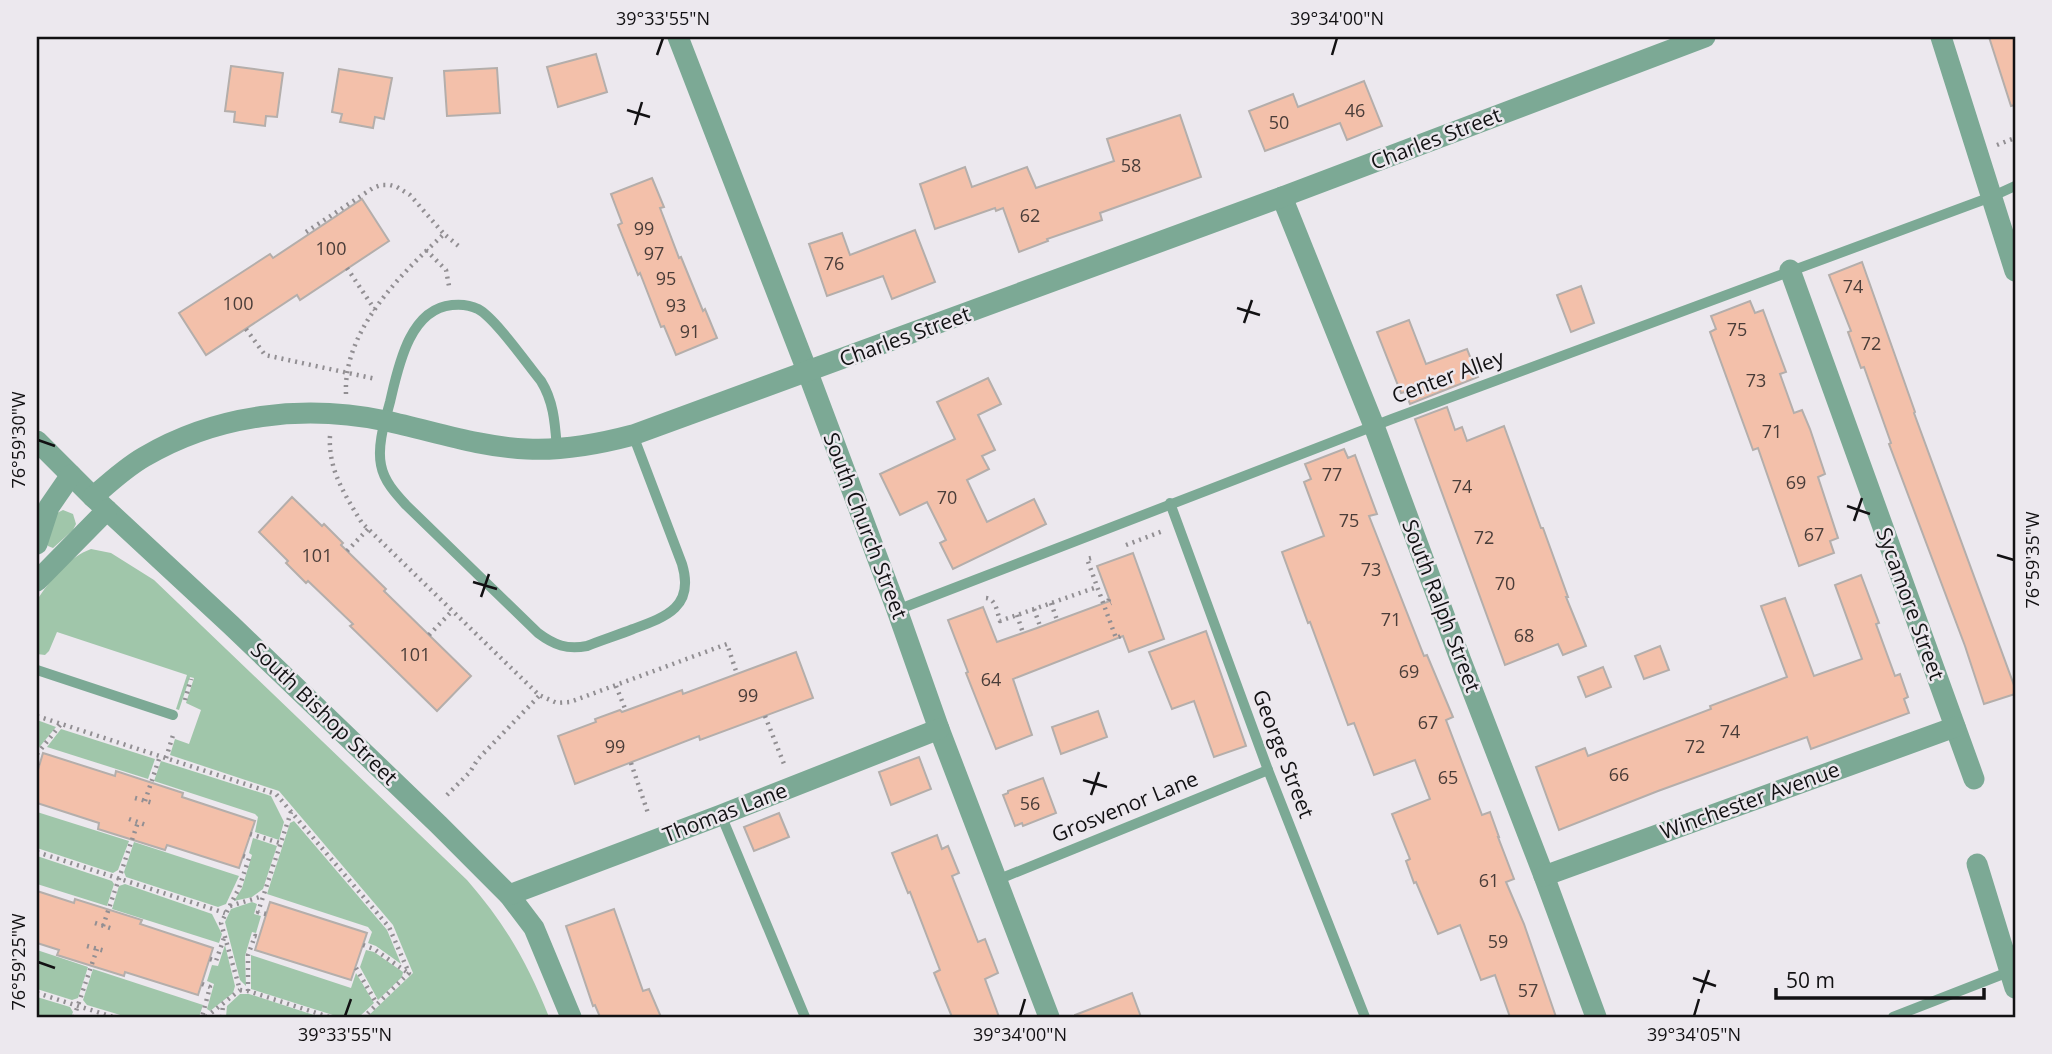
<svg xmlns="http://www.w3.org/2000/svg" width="2052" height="1054" viewBox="0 0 2052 1054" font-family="'Open Sans',sans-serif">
<rect width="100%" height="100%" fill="#ece8ee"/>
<g fill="#a0c6aa">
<polygon points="63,510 73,514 76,524 73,530 53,548 48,546 46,542 55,514"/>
<path d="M 91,549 L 111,553 L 154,580 L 467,880 C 506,925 527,962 549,1017 L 367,1017 L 413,973 L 393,925 L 279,791 L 170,755 L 175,739 L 189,744 L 201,710 L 186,703 L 194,678 L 190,677 L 179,710 L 176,709 L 187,675 L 57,632 L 49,651 L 45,655 L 37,654 L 37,604 L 39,597 C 52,578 69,557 91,549 Z"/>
<polygon points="37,720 56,727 37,750"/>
<polygon points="61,729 155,759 148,779 47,747"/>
<polygon points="161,761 271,796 284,822 279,840 255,832 258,817 255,814 154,781"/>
<polygon points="37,812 129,841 118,870 113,873 37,848"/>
<polygon points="294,821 387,930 401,964 376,946 368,943 372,932 368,927 267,894 290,823"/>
<polygon points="253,838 277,846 263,889 252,897 234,901 242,888 252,855 249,853"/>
<polygon points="134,842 239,876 226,904 218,907 126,877 124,872"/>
<polygon points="37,856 112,881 114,884 107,906 37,884"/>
<polygon points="125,884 212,914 222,934 219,943 112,909 119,886"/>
<polygon points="252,902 257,904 254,914 261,916 256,933 252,932 245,956 246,986 240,980 225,922 231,909"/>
<polygon points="225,945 235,986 233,993 210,1011 207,1009 214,984 207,981 212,965 218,966"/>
<polygon points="37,950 88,967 78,998 72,1000 37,989"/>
<polygon points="366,950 374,952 403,972 402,977 378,1000 360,967"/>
<polygon points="251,955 351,988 356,973 374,1003 359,1017 339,1017 251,989"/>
<polygon points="93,969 203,1005 199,1017 127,1017 87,1005 83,1000"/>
<polygon points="240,994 249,994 320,1017 226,1017 227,1006"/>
<polygon points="37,997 70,1007 73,1012 71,1017 37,1017"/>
</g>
<g fill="#f3c0aa" stroke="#b4aeab" stroke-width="2">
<polygon points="1989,37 2015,37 2015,105 2011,106"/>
<polygon points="596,54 607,92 558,107 547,67"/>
<polygon points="231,66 283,73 277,117 266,116 265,126 234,122 235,112 225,111"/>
<polygon points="497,68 500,113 447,116 444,71"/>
<polygon points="339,69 392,78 384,119 375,117 373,128 340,122 342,114 332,112"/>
<polygon points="1364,81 1382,126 1347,140 1340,123 1265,151 1249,111 1293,94 1298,107"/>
<polygon points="1180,115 1201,177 1100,213 1102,220 1047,239 1048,241 1019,252 1003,208 996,211 995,208 935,229 920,184 965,167 972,187 1027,167 1036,188 1114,161 1107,139"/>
<polygon points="652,178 664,207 660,208 679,258 681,257 703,311 705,309 717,338 676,355 664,326 661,327 640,273 638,275 618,225 622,223 611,194"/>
<polygon points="362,199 389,241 300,300 297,295 206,355 179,313 270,254 273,258"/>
<polygon points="915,230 935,282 892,299 883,276 827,296 809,244 842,233 850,255"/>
<polygon points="1862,262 1915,412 1914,413 2015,688 2015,694 1984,704 1965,646 1889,444 1891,443 1864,367 1861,368 1848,332 1851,331 1829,275"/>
<polygon points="1581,286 1594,323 1571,332 1557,295"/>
<polygon points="1750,301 1755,313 1763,310 1786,372 1780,374 1794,413 1802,410 1810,429 1825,474 1818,477 1838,538 1830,541 1834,553 1799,566 1758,448 1753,450 1710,332 1716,329 1711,316"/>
<polygon points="1409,320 1426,364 1467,349 1478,377 1410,404 1405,392 1401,393 1377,332"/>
<polygon points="988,378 1001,404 978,415 995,450 982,456 989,469 967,480 987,522 1034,499 1046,524 953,569 940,543 946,540 927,502 900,515 880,474 955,439 937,402"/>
<polygon points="1447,407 1455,430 1462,427 1467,441 1504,426 1541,528 1543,528 1568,597 1566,597 1586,646 1563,655 1558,644 1505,665 1415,419"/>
<polygon points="1344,449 1348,458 1355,455 1377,514 1369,516 1424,656 1427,655 1453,717 1446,720 1482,815 1490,812 1499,837 1498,837 1514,879 1506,882 1524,924 1556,1017 1510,1017 1495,975 1481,980 1460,925 1438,934 1416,882 1414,883 1406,861 1410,859 1392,814 1430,799 1415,760 1374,775 1354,723 1348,725 1310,622 1308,623 1282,552 1324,536 1304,482 1311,479 1305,464"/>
<polygon points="292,497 322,526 324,524 343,543 341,545 386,589 384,591 471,676 437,711 350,626 353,624 308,581 306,583 286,563 288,561 259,532"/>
<polygon points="1133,553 1164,639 1129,652 1123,636 1013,679 1032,735 996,749 966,673 968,672 948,620 983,607 997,642 1037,628 1110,601 1097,566"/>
<polygon points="1861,575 1879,623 1876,624 1895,676 1900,674 1908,697 1904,699 1909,713 1811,749 1807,737 1658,791 1559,830 1536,767 1585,748 1588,756 1711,709 1710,706 1787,677 1761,606 1785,598 1814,676 1862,659 1835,585"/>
<polygon points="1206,631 1246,746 1214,757 1194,701 1172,709 1149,652"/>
<polygon points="1660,646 1669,670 1644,679 1635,656"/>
<polygon points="796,652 813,698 700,740 699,736 575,784 558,736 596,722 595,719 620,710 622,712 682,690 683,694"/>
<polygon points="1603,667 1611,687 1586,697 1578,677"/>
<polygon points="1098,711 1107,737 1061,754 1052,727"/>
<polygon points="43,753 115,776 116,771 183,793 182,797 255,821 239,868 167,845 165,850 98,829 99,823 37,803 37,773"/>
<polygon points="919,757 931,789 891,805 879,772"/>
<polygon points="1043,778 1056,813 1023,826 1022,823 1015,826 1003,795 1008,793 1008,791"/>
<polygon points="779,813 789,837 754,851 744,827"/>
<polygon points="937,835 942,849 948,846 959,873 952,876 978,942 985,939 998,973 985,979 999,1017 952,1017 934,973 940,970 910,892 908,893 892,853"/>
<polygon points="37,891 74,903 75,899 142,920 140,924 213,948 198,995 125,972 124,976 57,955 59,950 37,943"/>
<polygon points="270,902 367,933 351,980 255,950"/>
<polygon points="614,909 643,991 649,989 661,1017 600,1017 595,1005 593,1006 566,926"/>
<polygon points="1132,993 1141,1017 1075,1017 1075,1015"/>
</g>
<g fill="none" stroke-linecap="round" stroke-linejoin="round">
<g stroke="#928f93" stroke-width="4.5" stroke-dasharray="2 5" stroke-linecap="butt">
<polyline points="1997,145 2015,138"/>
<polyline points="306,232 373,188 381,185 390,185 397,187 410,195 444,234"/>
<polyline points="426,250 446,270 449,286"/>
<polyline points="347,268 375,310"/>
<polyline points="246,329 265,355 376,379"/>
<path d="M 346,394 C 343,330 401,274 444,234 L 462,249"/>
<path d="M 330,436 C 328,470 345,495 362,523 L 539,695 L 557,703 L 570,702 L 727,644 L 737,674"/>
<polyline points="1126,545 1163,531"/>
<polyline points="347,551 368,529"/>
<polyline points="1091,558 1087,559 1116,638 1121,636"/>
<path d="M 986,598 C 996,599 997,612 1000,621 L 1097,587"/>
<polyline points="1109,599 1108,602 1109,604 1111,603"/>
<polyline points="1051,603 1057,620"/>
<polyline points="1034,609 1040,626"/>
<polyline points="1017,615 1023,633"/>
<polyline points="429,635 452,611"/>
<polyline points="616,686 626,711"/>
<polyline points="185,700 191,679"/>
<polyline points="37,716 276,794 389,927 409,973 364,1017"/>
<polyline points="765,716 784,764"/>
<polyline points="37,754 61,724"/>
<polyline points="166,758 174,732"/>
<polyline points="631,763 649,816"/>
<polyline points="37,765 39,766"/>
<polyline points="447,795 470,772 478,759 539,696"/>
<polyline points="135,798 153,803"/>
<polyline points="145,801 160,756"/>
<polyline points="129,819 146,825"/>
<polyline points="250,834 280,843"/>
<polyline points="37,852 225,913"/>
<polyline points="243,856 249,858 239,888 221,923 240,990 248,991 329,1017"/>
<polyline points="230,906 263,896"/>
<polyline points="266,914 258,912 291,812"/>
<polyline points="95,923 113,929"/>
<polyline points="103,926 138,822"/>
<polyline points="363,945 374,949 408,973"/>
<polyline points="87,946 105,951"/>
<polyline points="210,959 216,961 224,938"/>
<polyline points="356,968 377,1004"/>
<polyline points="202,984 210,987 202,1017"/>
<polyline points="248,991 248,955 255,936 259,937"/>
<polyline points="37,993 113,1017"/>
<polyline points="74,1017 97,949"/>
<polyline points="206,1017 240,990"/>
<polyline points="222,1017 223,1004"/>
</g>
<g stroke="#7ca995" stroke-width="10">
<path d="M 557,449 C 555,424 554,402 541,381 C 527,364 495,318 478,309 C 470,305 461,304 452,305 C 409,309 398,368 390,402 C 385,421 377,445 381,465 C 384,481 395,493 406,505 L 538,633 C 554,645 567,650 587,646 C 602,640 618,635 633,629 C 666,617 695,607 682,564 L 633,435"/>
<polyline points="1170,503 1268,770 1365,1017"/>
<polyline points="897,610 1392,419 1991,197 2015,186"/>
<polyline points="37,670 173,715"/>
<polyline points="721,815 805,1017"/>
<polyline points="997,880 1268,770"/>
<polyline points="1893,1017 2011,971"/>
</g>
<g stroke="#7ca995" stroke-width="21">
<polyline points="678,37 808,373 897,610 939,729 1049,1017"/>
<polyline points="1941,37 2015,271"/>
<polyline points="1282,197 1374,426 1461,661 1544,876 1596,1017"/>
<polyline points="1790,270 1974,779"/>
<polyline points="37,441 93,497 231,625 439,825 509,895 534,928 571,1017"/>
<path d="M 93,497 C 109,483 125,468 144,457 C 217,414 304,404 386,421 C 433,431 479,447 527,449 C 563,451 599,444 633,435 L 1282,197 L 1705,37"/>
<polyline points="37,544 49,507 71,475"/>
<polyline points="37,581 107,510"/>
<polyline points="1977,864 2015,988"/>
<polyline points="1544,876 1955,727"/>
<polyline points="509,895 721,815 939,729"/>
</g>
</g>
<path fill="none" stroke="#121113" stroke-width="2.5" d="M 657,55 L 663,38M 1332,55 L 1337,38M 627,110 L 650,117M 635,125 L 642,102M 1237,308 L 1260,315M 1244,323 L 1252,300M 38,440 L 55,446M 1847,506 L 1870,514M 1854,521 L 1862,498M 1997,555 L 2014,560M 473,582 L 497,589M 481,597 L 489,574M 1083,780 L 1107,787M 1091,795 L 1099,772M 38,962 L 55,968M 1693,978 L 1716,986M 1701,993 L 1709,970M 345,1016 L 351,999M 1020,1016 L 1025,999M 1694,1016 L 1699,999"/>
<g text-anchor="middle" stroke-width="5" stroke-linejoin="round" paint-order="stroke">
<g font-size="18" fill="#4a3d39">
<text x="1355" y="117">46</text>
<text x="1279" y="129">50</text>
<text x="1131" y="172">58</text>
<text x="1030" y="222">62</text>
<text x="644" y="235">99</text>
<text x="331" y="255">100</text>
<text x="654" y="260">97</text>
<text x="834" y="270">76</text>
<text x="666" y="285">95</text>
<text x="1853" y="293">74</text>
<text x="238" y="310">100</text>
<text x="676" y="312">93</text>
<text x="1737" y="336">75</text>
<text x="690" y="338">91</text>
<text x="1871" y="350">72</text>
<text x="1756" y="387">73</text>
<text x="1772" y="438">71</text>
<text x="1332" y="481">77</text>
<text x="1796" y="489">69</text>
<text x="1462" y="493">74</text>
<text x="947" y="504">70</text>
<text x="1349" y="527">75</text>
<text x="1814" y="541">67</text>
<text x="1484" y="544">72</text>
<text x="317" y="562">101</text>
<text x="1371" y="576">73</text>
<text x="1505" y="590">70</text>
<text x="1391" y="626">71</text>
<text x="1524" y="642">68</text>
<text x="415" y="661">101</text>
<text x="1409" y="678">69</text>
<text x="991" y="686">64</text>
<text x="748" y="702">99</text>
<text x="1428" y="729">67</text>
<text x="1730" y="738">74</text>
<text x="615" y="753">99</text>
<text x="1695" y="753">72</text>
<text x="1619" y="781">66</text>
<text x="1448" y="784">65</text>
<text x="1030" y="810">56</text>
<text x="1489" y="887">61</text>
<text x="1498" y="948">59</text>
<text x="1528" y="997">57</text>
</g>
<g font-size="21" fill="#121113" stroke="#ece8ee">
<text transform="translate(1436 139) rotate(-21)" y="7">Charles Street</text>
<text transform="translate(905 337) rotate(-20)" y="7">Charles Street</text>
<text transform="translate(1448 377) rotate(-20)" y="7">Center Alley</text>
<text transform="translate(865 526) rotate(69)" y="7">South Church Street</text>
<text transform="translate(1910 604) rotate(70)" y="7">Sycamore Street</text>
<text transform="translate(1441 606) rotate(69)" y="7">South Ralph Street</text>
<text transform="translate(324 714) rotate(44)" y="7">South Bishop Street</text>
<text transform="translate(1283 754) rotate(69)" y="7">George Street</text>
<text transform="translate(1750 801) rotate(-20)" y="7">Winchester Avenue</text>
<text transform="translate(1125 807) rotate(-22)" y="7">Grosvenor Lane</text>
<text transform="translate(725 813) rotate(-21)" y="7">Thomas Lane</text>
</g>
</g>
<rect width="2052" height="1054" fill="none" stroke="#ece8ee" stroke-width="77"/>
<path d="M1776 988v10h208v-10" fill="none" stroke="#121113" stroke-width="3.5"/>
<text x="1786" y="988" font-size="21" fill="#121113" stroke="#ece8ee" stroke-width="5" paint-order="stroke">50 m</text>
<rect x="38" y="38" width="1976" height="978" fill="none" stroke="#121113" stroke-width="2.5"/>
<g font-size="18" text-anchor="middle" fill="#121113">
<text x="663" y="25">39°33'55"N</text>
<text x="1337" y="25">39°34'00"N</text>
<text transform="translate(19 440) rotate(-90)" y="6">76°59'30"W</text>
<text transform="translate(2033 560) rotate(-90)" y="6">76°59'35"W</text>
<text transform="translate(19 962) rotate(-90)" y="6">76°59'25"W</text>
<text x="345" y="1041">39°33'55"N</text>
<text x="1020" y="1041">39°34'00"N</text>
<text x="1694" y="1041">39°34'05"N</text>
</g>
</svg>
